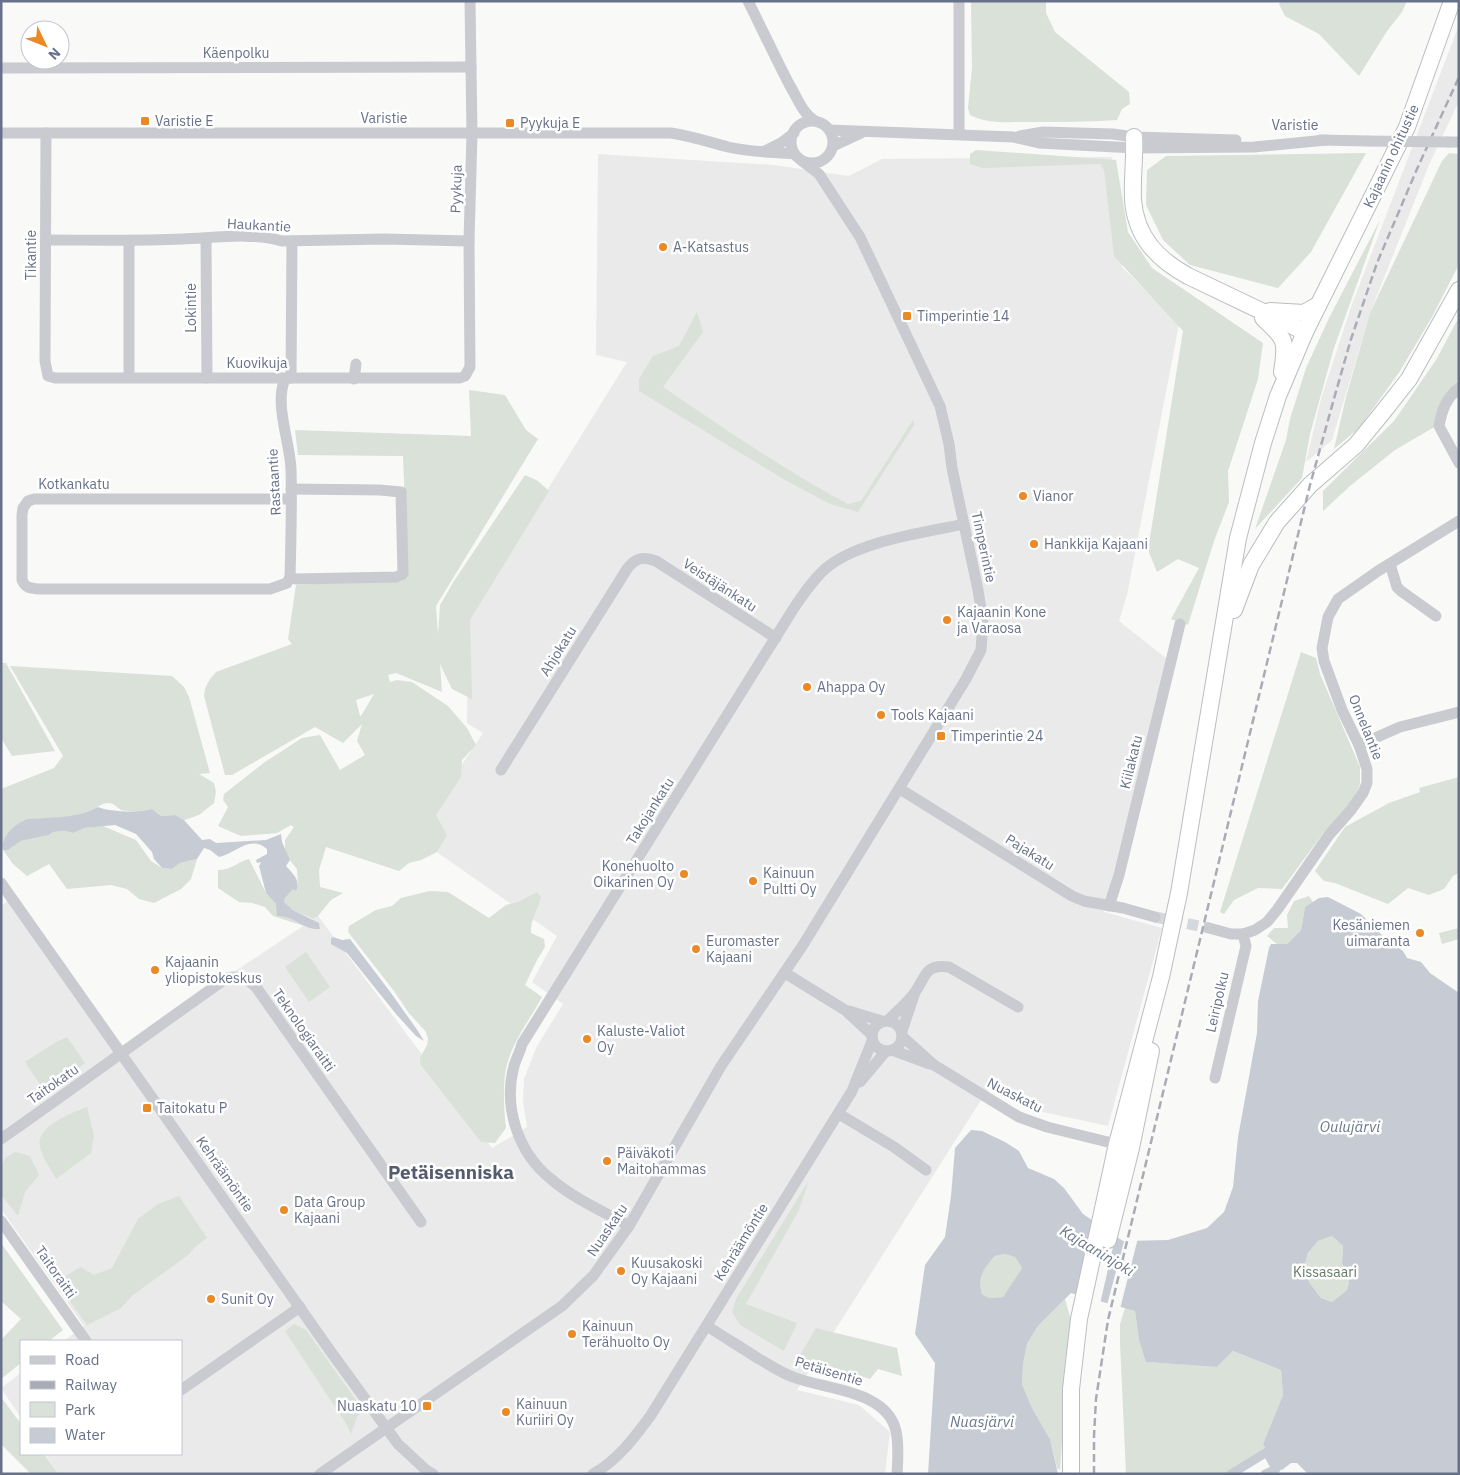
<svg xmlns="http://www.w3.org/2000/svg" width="1460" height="1475" viewBox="0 0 1460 1475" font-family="'IBM Plex Sans',sans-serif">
<rect width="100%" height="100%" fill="#f9f9f7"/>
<g fill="#eaeaea">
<polygon points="1459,25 1459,101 1429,165 1370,313 1332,440 1306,462 1321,399 1351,307"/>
<polygon points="598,154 774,165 849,176 882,159 1112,157 1122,267 1179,324 1127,595 1119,621 1167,659 1104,912 1162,928 1108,1126 1034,1110 988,1089 797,1390 859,1405 890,1432 885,1474 58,1474 45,1454 181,1454 181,1341 64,1341 84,1326 1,1209 1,906 16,895 123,1046 318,916 492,1148 527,1127 523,1102 524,1079 536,1048 563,1004 532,982 557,936 414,836 483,733 467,723 468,617 627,362 596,355"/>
<polygon points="21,1373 21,1418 1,1388"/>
</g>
<g fill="#d9e1d8" fill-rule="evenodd">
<path d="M 971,1 L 1046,1 L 1046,13 L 1055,32 L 1129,92 L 1130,104 L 1122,109 L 1117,120 C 1087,122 1058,122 1027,122 C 1008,122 987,124 970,115 L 968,108 L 972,68 Z"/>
<polygon points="1281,1 1407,1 1402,12 1387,31 1359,76 1319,34 1285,16 1279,4"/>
<polygon points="976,150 1116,160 1128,232 1152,268 1263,343 1258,379 1228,471 1229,502 1214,541 1188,625 1171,619 1199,568 1178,559 1157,572 1148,550 1183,331 1114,256 1104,170 1100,164 983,168 970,164 970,154"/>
<polygon points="1366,153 1311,252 1278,288 1190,265 1163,240 1146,205 1147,170 1166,156"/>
<polygon points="1449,153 1459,154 1459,264 1432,317 1400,371 1359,428 1334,449 1346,397 1370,313 1442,161"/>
<polygon points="1380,220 1334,348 1310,434 1302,478 1255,529 1286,440 1290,419 1306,368 1329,318"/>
<path d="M 697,312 L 703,332 L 663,387 C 723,428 784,470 848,504 L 861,501 L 913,420 L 914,425 L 858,512 L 830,504 L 785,480 L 639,391 L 639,379 L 653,356 L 679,346 Z"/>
<polygon points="1459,317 1459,383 1436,426 1395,450 1350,486 1323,511 1323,491 1394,421 1436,360"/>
<path d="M 469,390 L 505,395 L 526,430 L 538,439 L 436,606 L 438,635 L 440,605 L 454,581 L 525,475 L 538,481 L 549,491 L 470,620 L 472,699 L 452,689 L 440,664 L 442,692 L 396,673 L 388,675 L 390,682 L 397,680 L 412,682 L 448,706 L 467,728 L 476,745 L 462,760 L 461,777 L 436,815 L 447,835 L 437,852 L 421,860 L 409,863 L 399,871 L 326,847 L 319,870 L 320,887 L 343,893 L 331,900 L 318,916 L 313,919 L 293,910 L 284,902 C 285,895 292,889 298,886 L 297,869 L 288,858 L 285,851 L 285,840 L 294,827 L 291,825 L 277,833 L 241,836 L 218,826 L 228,807 L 223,800 L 224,794 L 265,762 L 302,738 L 320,735 L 340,770 L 365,755 L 357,741 L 362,724 L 343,743 L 315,727 L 232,775 L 225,775 L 204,696 C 205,685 209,680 216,672 L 292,644 L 288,639 L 296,585 L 408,578 L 403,456 L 298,455 L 295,430 L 471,436 ZM 374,694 L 361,716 L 360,716 L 356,700 Z"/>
<polygon points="1301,652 1316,658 1320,674 1360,767 1360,784 1356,796 1342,816 1324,832 1282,889 1258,888 1234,900 1224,914 1220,912"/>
<polygon points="1,663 6,663 55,751 12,756 1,738"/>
<path d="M 10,666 L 172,676 L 184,687 L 189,697 L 210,773 L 199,774 L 214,783 L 216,792 L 214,803 L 199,815 L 184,820 L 175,815 L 161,816 L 152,809 C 146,811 126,812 121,810 C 116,807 114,803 108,803 C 100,803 94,811 87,813 C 71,819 46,818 28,819 L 8,850 L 21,841 L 49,835 L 53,832 L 65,831 L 73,833 L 85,828 L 103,826 L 136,840 L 151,861 L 162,868 L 172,869 L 180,863 L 197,859 L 191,879 L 181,889 L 154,903 L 139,899 L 127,889 L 111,885 L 67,889 L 49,864 L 27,876 L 13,864 L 1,847 L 1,789 L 54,768 L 63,756 Z"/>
<polygon points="1459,777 1459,873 1453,876 1444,889 1429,895 1408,888 1388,904 1335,883 1324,881 1315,871 1345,827 1389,803 1420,792 1419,788"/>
<path d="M 249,859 L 266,893 L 276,904 L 283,915 L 304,926 L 273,916 L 265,907 L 252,903 L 239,902 L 218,888 L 218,870 C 232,870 237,862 249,859 Z"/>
<path d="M 429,891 L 448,892 L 489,918 L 506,905 L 518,902 L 537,892 L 541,897 C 538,910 530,920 531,933 L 544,939 L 545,947 L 537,960 L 525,985 L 542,997 C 529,1021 509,1046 505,1074 C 503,1092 504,1110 506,1128 L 495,1143 L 481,1142 L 420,1064 L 420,1058 L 427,1045 L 428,1039 L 426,1032 L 408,1012 L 394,991 L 348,932 L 349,926 L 376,910 L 392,906 L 401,898 Z"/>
<polygon points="1309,896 1313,902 1305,907 1301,930 1287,944 1277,944 1267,936 1274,928 1288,928 1287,915 1294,901"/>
<polygon points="1459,928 1459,939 1442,944 1439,933"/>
<polygon points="306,952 330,987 309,1002 285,967"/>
<polygon points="67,1037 85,1063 46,1093 25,1062 53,1044"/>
<path d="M 87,1107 L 94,1136 L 91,1153 L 56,1179 C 51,1170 42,1156 40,1147 C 35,1126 72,1113 87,1107 Z"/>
<polygon points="16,1152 30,1156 39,1175 25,1192 18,1216 2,1196 1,1190 1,1166 6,1157"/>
<polygon points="809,1180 799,1210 746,1304 797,1323 784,1351 740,1325 732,1312 736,1299"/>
<polygon points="179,1196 207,1238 197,1245 188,1255 133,1295 121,1308 87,1325 46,1268 65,1276 81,1267 94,1275 112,1268 138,1219 158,1204"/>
<polygon points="1332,1236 1343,1246 1342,1263 1349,1282 1347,1290 1332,1302 1321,1298 1309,1282 1304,1267 1308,1253 1318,1241"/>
<polygon points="1,1243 63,1330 49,1341 21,1341 21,1363 1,1379 1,1340 21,1319 1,1301"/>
<path d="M 1004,1254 L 1015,1257 L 1022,1268 L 1003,1297 L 989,1298 L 982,1294 C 977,1276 984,1269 995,1256 Z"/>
<polygon points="1065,1299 1071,1320 1060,1470 1057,1468 1050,1439 1032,1408 1022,1384 1023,1365 1027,1344 1038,1326"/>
<polygon points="1125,1308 1135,1311 1139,1340 1147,1362 1217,1367 1233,1351 1281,1370 1283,1395 1263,1444 1267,1452 1231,1474 1126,1474 1120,1343 1120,1324"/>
<polygon points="294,1324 306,1330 363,1410 357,1417 351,1434 347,1425 285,1331"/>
<polygon points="816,1328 897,1348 902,1376 878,1369 870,1379 799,1357"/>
<polygon points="1,1397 21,1424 21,1454 44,1454 58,1474 31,1474 1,1444"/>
</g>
<g fill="#c7ccd4" fill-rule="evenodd">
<path d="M 98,807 C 110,812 139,813 152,809 L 161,816 L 175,815 L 184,820 L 202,840 L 210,839 L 216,843 L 266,840 L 281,834 L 282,842 L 290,860 L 286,866 C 293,874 301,880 296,891 L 293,889 L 285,898 L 284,902 L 293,910 L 319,923 L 320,929 C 302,930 293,915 277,916 L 276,904 L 266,893 L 259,866 L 261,862 L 257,863 L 256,860 L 267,854 L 267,849 C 250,834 235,854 219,857 L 210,850 L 204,848 L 197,859 L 180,863 L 172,869 L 162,868 L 154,859 L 152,852 L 136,834 L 115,825 L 85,828 L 73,833 L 65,831 L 53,832 L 49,835 L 21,841 L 8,850 L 3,850 C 1,835 16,823 28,819 C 52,817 77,819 98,807 Z"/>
<path d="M 1328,897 L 1361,914 L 1384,937 L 1403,951 L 1407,958 L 1421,962 L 1430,973 L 1459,993 L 1459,1474 L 1308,1474 L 1297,1463 L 1291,1463 L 1282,1470 L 1276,1469 L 1263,1444 L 1283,1395 L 1281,1370 L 1233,1351 L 1217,1367 L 1146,1362 L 1139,1340 L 1135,1311 L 1071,1293 L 1038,1326 L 1027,1344 L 1023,1365 L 1022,1384 L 1032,1408 L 1050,1439 L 1058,1474 L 928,1474 L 935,1363 L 915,1334 L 925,1265 L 945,1237 L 951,1196 L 955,1148 L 971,1130 L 982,1131 L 1005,1142 L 1019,1151 L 1028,1168 L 1054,1179 L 1064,1188 L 1083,1214 L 1123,1241 L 1168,1240 L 1207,1228 L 1224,1212 L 1233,1187 L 1238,1137 L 1257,1033 L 1258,1001 L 1269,948 L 1271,944 L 1287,944 L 1301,930 L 1305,907 L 1319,898 ZM 1332,1236 L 1343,1246 L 1342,1263 L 1349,1282 L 1347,1290 L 1332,1302 L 1321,1298 L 1309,1282 L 1304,1267 L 1308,1253 L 1318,1241 ZM 1004,1254 L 1015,1257 L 1022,1268 L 1003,1297 L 989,1298 L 982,1294 C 977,1276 984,1269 995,1256 Z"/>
<polygon points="333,937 342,940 350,939 391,993 418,1031 424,1041 416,1036 396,1014 347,953 331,944 331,939"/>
</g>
<g fill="#f9f9f7">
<polygon points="1096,1220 1116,1234 1100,1304 1078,1297"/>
<polygon points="1125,1238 1138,1238 1120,1309 1107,1305"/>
</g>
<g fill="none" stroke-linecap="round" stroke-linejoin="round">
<polyline stroke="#c7ccd4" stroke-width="9" points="1231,1474 1267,1452 1276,1469 1265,1474"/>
<polyline stroke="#d4d7dc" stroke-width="11" stroke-dasharray="11 5.5" stroke-linecap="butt" points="1155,917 1209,928"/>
<defs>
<g id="highway">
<path d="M 1134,137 C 1135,158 1132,179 1133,200 C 1136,237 1157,259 1188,276 L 1305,332"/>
<polyline points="1270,311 1304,313 1318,305"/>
<path d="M 1263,318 C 1286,339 1287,341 1282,372"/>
<polyline points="1234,610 1251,565 1277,522 1310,485 1356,445 1383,412 1409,379 1459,290"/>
<polyline points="1108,1240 1131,1148 1151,1051"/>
<polyline points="1071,1474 1071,1389 1079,1319 1117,1144 1161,977 1179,893 1238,538 1263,443 1278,396 1305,332 1407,127 1452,1"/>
</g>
</defs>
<use href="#highway" stroke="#bbbdc2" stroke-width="18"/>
<g stroke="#c9cbd0" stroke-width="11">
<path d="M 748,1 C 762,29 775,57 789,84 C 797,97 802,113 815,121"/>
<polyline points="1,68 471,67"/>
<circle cx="812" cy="142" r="21"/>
<polyline points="830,130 1013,137 1039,143 1135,148 1254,147 1326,140"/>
<path d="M 1,133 L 671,133 C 691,136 709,142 728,147 C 749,152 773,152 794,154"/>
<polyline points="46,133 45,361 48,376 55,378 460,378 465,376 470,367 469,241 472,134 470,1"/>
<polyline points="959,134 959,1"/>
<polyline points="1020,136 1043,132 1113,134 1134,137 1236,140"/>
<polyline points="1320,140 1368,141"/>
<polyline points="1448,142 1459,142"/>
<polyline points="833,146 861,133"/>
<polyline points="765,151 781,143 794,133"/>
<polyline points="206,239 207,378"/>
<path d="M 47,240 C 92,240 137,241 182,239 C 213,238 252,232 282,241 L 385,239 L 469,241"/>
<polyline points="129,241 129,377"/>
<polyline points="291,378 292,241"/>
<path d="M 285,379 C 274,404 290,442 291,469 C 292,505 291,541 290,577 L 287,583 L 270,589 L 40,589 C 31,588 26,589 22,580 L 22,515 L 23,508 L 28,501 L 34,499 L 291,499"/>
<polyline points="354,379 356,364"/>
<path d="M 1459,388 C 1446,398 1442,410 1439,426 L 1459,463"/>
<polyline points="1390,564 1397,587 1401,591 1436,616"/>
<polyline points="290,577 296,579 396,577 403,574 401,492 380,490 291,489"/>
<polyline points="1359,745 1400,727 1459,712"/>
<path d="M 501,770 L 627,569 C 635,558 643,556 656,561 L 776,638"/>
<polyline points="900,789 1072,896 1084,901 1123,908 1155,917"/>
<polyline points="1,883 331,1352 398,1444 426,1470 433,1474"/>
<polyline points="1109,906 1119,875 1180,624"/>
<polyline points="1209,928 1231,934 1243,934 1255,930 1267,922 1277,910 1329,835 1351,810 1363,793 1367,783 1367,769 1359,745 1342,710 1324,661 1322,648 1328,617 1338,599 1378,571 1459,521"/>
<polyline points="785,973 845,1010 872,1035"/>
<polyline points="849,1011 882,1021"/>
<path d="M 888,1020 C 897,1012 906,1004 913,995 C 926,979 923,963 949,967 L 1018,1007"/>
<circle cx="887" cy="1036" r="15"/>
<polyline points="902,1031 914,995"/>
<polyline points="903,1037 934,1065 1019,1117 1047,1127 1124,1146"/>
<polyline points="892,1050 930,1064"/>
<polyline points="1215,1078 1246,946 1243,934"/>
<polyline points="860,1082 886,1051"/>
<polyline points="839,1114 894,1147 926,1170"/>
<path d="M 1,1139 C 77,1086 151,1031 227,978 C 240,975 247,979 256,987 L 421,1222"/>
<polyline points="1,1221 86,1341"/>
<path d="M 629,1226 C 603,1211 574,1199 551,1179 C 518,1153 503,1107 514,1066 C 516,1059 520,1052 522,1044 L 792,611 C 802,596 812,581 825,569 C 857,541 923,533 964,524"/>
<path d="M 707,1326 C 724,1337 742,1348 759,1359 C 770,1365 781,1373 793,1377 C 826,1390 887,1390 896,1431 C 899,1445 898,1460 897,1474"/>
<polyline points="181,1390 300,1307"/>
<polyline points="320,1474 562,1306 593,1276 629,1226 721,1066 803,945 966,679 981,650 983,622 978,590 952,468 949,444 940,406 860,237 819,174 802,161"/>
<path d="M 593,1474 C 618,1460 634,1438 651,1415 L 852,1091 L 872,1041"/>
</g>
<use href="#highway" stroke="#fff" stroke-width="16"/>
<polyline stroke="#a9acb5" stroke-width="2.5" stroke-dasharray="8 4" stroke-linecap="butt" points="1094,1474 1094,1436 1096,1399 1108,1320 1310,485 1335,395 1351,339 1377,263 1417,169 1459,77"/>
<polyline stroke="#c9cbd0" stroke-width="11" points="1368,141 1448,142"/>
</g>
<g fill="#ea8926" stroke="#fff" stroke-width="2">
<rect x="140" y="116" width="10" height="10" rx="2.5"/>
<rect x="505" y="118" width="10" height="10" rx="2.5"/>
<circle cx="663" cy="247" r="5"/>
<rect x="902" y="311" width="10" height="10" rx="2.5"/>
<circle cx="1023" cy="496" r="5"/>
<circle cx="1034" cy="544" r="5"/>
<circle cx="947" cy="620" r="5"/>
<circle cx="807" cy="687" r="5"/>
<circle cx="881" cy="715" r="5"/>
<rect x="936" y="731" width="10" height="10" rx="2.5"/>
<circle cx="684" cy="874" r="5"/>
<circle cx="753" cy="881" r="5"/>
<circle cx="1420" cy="933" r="5"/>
<circle cx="696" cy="949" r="5"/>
<circle cx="155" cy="970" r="5"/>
<circle cx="587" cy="1039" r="5"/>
<rect x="142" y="1103" width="10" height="10" rx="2.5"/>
<circle cx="607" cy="1161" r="5"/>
<circle cx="284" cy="1210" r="5"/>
<circle cx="621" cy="1271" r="5"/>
<circle cx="211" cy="1299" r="5"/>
<circle cx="572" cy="1334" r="5"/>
<rect x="422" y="1401" width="10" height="10" rx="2.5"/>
<circle cx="506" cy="1412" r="5"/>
</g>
<g text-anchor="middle" stroke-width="5" stroke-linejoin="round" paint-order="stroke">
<g font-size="14" fill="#677189" stroke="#fff">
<text x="236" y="58">Käenpolku</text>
<text x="384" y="123">Varistie</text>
<text x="1295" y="130">Varistie</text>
<text transform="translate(1391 156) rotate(-65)" y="5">Kajaanin ohitustie</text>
<text transform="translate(456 189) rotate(-88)" y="5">Pyykuja</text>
<text transform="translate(259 225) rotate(3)" y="5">Haukantie</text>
<text transform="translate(31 255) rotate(-90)" y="5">Tikantie</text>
<text transform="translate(191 308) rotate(-90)" y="5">Lokintie</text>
<text x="257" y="368">Kuovikuja</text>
<text transform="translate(274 482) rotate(-93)" y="5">Rastaantie</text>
<text x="74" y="489">Kotkankatu</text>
<text transform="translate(984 547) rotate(78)" y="5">Timperintie</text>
<text transform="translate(720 585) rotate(33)" y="5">Veistäjänkatu</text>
<text transform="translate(558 651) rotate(-58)" y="5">Ahjokatu</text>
<text transform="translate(1366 727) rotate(68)" y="5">Onnelantie</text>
<text transform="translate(1131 762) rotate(-76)" y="5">Kiilakatu</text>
<text transform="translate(650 811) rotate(-58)" y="5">Takojankatu</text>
<text transform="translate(1030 852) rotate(32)" y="5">Pajakatu</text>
<text transform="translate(1217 1002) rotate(-77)" y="5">Leiripolku</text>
<text transform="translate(304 1030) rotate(55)" y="5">Teknologiaraitti</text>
<text transform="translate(53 1084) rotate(-35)" y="5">Taitokatu</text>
<text transform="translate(1015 1095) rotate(27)" y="5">Nuaskatu</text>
<text transform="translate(225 1174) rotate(55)" y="5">Kehräämöntie</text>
<text transform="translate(607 1230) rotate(-56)" y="5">Nuaskatu</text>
<text transform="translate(741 1242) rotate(-58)" y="5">Kehräämöntie</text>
<text transform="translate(56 1272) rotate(55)" y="5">Taitoraitti</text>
<text transform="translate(829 1371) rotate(17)" y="5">Petäisentie</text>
</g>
<g font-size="14" fill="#677189" stroke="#fff" text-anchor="start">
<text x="155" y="126">Varistie E</text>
<text x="520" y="128">Pyykuja E</text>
<text x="673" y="252">A-Katsastus</text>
<text x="917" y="321">Timperintie 14</text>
<text x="1033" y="501">Vianor</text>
<text x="1044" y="549">Hankkija Kajaani</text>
<text x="957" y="617">Kajaanin Kone<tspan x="957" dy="16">ja Varaosa</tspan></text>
<text x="817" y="692">Ahappa Oy</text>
<text x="891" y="720">Tools Kajaani</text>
<text x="951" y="741">Timperintie 24</text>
<text x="674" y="871" text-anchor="end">Konehuolto<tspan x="674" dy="16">Oikarinen Oy</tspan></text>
<text x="763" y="878">Kainuun<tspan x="763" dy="16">Pultti Oy</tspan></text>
<text x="1410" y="930" text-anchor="end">Kesäniemen<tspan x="1410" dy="16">uimaranta</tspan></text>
<text x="706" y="946">Euromaster<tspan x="706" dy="16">Kajaani</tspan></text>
<text x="165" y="967">Kajaanin<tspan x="165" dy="16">yliopistokeskus</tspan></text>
<text x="597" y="1036">Kaluste-Valiot<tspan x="597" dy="16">Oy</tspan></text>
<text x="157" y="1113">Taitokatu P</text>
<text x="617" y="1158">Päiväkoti<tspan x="617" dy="16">Maitohammas</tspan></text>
<text x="294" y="1207">Data Group<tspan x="294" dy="16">Kajaani</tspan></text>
<text x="631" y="1268">Kuusakoski<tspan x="631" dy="16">Oy Kajaani</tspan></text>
<text x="221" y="1304">Sunit Oy</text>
<text x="582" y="1331">Kainuun<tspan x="582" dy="16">Terähuolto Oy</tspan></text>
<text x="516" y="1409">Kainuun<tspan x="516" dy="16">Kuriiri Oy</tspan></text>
<text x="417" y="1411" text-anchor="end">Nuaskatu 10</text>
</g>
<g font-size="14" fill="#627a64" stroke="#fff">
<text x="1325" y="1277">Kissasaari</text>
</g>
<g font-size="15" font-style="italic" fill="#69788b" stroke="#fff">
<text x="1350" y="1132">Oulujärvi</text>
<text transform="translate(1097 1251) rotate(31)" y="5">Kajaaninjoki</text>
<text x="982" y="1427">Nuasjärvi</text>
</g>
<g font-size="19" font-weight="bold" fill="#555c6e" stroke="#fff">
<text x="451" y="1179">Petäisenniska</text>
</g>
</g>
<rect width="1460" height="1475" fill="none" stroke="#677189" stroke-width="5"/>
<rect x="20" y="1340" width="162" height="115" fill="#ffffff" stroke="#c2c6d0"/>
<rect x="30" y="1356" width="25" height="8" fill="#c9cbd0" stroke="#c2c6d0"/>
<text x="65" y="1365" font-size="15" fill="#677189">Road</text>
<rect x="30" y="1381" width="25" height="8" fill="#a9acb5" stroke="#c2c6d0"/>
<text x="65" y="1390" font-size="15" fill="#677189">Railway</text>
<rect x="30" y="1402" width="25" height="15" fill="#d9e1d8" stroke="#c2c6d0"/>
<text x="65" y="1415" font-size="15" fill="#677189">Park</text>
<rect x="30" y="1428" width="25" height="15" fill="#c7ccd4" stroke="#c2c6d0"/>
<text x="65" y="1440" font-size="15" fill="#677189">Water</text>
<g transform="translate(45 45) rotate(133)"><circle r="24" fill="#ffffff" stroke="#c2c6d0"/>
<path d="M0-4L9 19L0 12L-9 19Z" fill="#ea8926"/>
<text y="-8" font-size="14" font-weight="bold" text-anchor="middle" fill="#677189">N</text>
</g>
</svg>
